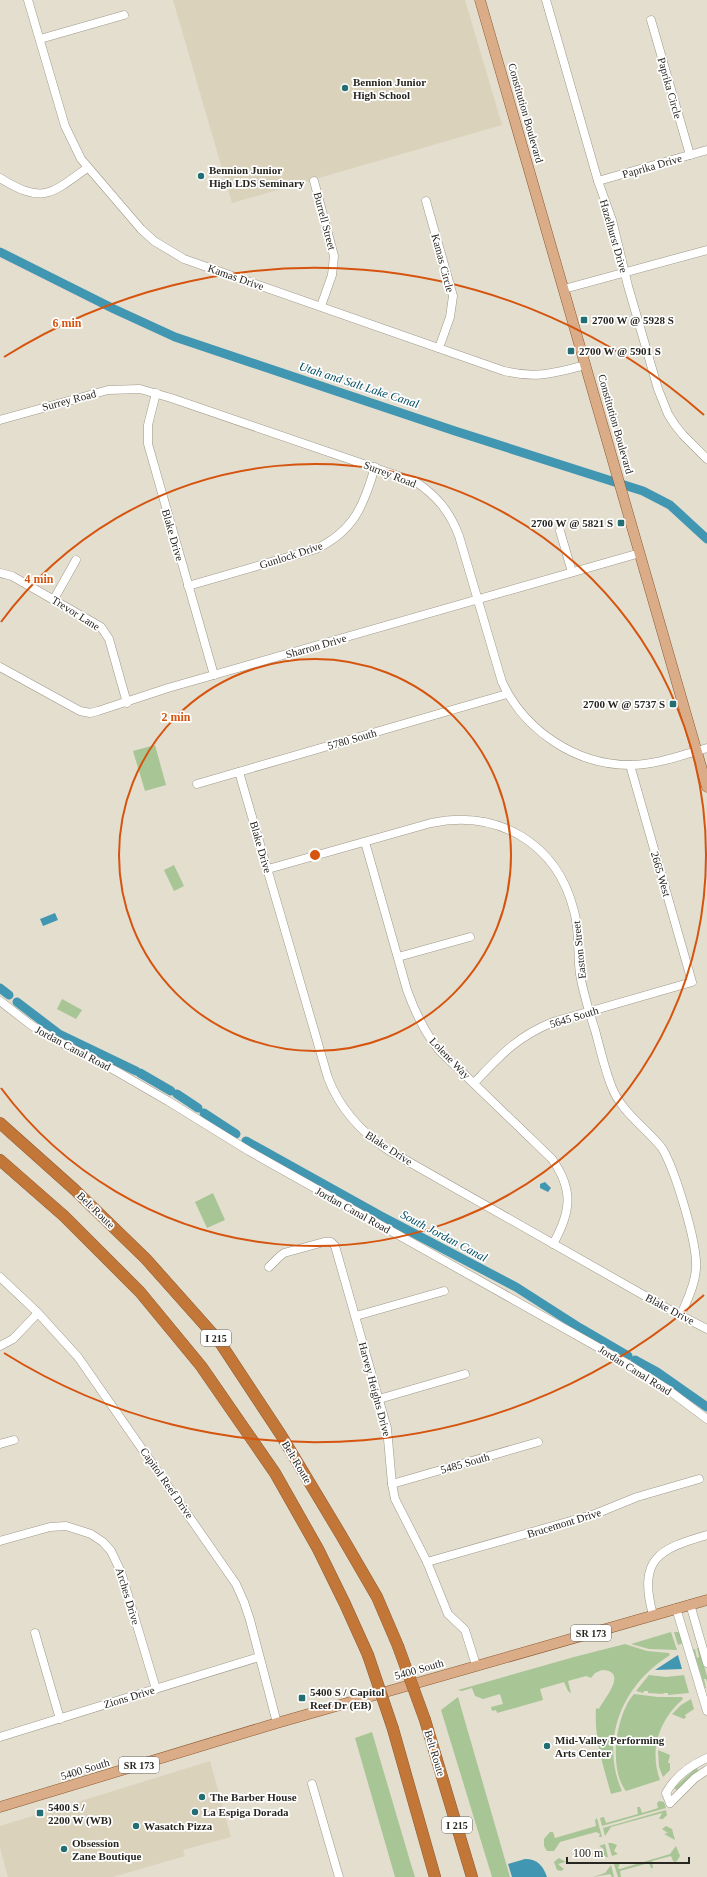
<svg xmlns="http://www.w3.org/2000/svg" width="707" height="1877" viewBox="0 0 707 1877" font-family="'Times New Roman',serif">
<rect width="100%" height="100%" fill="#e4decf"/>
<g fill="#dbd2bc">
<polygon points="173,0 465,0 502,125 232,203"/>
<polygon points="210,1761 231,1837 183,1850 185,1856 113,1877 8,1877 0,1848 0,1826"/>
</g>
<g fill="#a8c596">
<polygon points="155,745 166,785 145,791 133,751"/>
<polygon points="174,865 184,886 174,891 164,870"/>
<polygon points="62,999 82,1010 76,1019 57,1009"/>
<polygon points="213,1193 225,1220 207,1228 195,1202"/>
<polygon points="671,1632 677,1650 649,1649 631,1644"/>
<polygon points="674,1632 679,1632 683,1643 678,1645"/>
<path d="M 625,1644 L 647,1651 L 669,1653 L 670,1655 C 623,1684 599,1739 622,1791 L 611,1794 C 603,1765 594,1738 596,1708 L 599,1709 C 604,1699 629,1671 602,1670 L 595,1673 L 591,1678 L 586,1676 L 568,1681 L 571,1693 L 568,1691 L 564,1682 L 540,1689 L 543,1700 L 497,1713 L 496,1710 L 492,1711 L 491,1707 L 503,1704 L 500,1694 L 483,1699 L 475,1696 L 472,1688 L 462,1691 L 458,1690 L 574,1657 Z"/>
<polygon points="697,1648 699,1648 707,1676 707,1682 706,1679 704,1679 706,1688 705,1688 693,1649 695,1649 697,1658 699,1657"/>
<polygon points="649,1675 666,1677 684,1675 689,1693 668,1695 668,1693 664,1693 663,1694 648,1693 648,1691 644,1691 643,1693 636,1691"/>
<path d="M 634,1694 L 658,1697 L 682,1697 L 683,1699 C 659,1720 649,1750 660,1780 L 626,1791 C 608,1769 616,1714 634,1694 Z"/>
<polygon points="458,1697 510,1877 492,1877 441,1710"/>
<polygon points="691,1699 694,1709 685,1715 686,1717 684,1719 672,1714 681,1705"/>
<polygon points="372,1732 410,1861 415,1877 395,1877 355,1738"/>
<polygon points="658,1750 670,1755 668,1763 670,1763 670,1770 663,1777 659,1767"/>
<polygon points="697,1767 698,1771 677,1790 674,1788"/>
<polygon points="659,1801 664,1802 666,1808 602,1826 600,1818 604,1817 606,1823 638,1814 637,1807 640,1807 642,1813 658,1808 657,1803"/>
<polygon points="666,1810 667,1815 663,1819 659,1819 662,1813 611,1827 605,1836 603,1828"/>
<polygon points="597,1818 602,1837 599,1837 600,1834 596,1832 560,1842 554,1851 547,1851 544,1846 544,1839 550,1832 553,1832 555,1838 596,1826 595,1820"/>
<polygon points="666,1826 672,1829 675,1840 664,1834 668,1833 662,1829"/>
<polygon points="608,1843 612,1843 617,1845 614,1851 618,1854 612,1856"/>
<polygon points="605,1844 608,1857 606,1857 600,1853 604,1849 599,1846"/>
<polygon points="676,1846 680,1856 676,1862 673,1861 671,1856 652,1861 653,1868 651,1868 649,1863 620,1871 621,1877 618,1877 614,1864 620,1863 618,1868 620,1869 670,1854"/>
<polygon points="559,1858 566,1862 558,1864 564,1869 561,1871 557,1870 554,1862"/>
<polygon points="611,1865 614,1877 612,1877 610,1874 593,1877 605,1873"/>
</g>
<g fill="#4196b2">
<polygon points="55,913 58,920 43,926 40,919"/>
<polygon points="545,1182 551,1188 548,1192 540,1188 540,1184"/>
<polygon points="678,1655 682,1669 655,1670"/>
<path d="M 525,1859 C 538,1859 543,1866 547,1877 L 512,1877 L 508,1864 Z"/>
</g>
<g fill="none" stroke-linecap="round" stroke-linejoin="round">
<g stroke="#4196b2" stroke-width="9">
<polyline points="0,252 114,309 175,337 455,431 643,491 670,505 707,539"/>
<polyline points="0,988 9,995"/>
<polyline points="17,1002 59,1034 136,1071"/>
<polyline points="140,1073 171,1091"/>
<polyline points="177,1094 198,1108"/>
<polyline points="204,1113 236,1134"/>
<polyline points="246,1141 379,1215 516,1287 580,1328 628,1356"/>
<polyline points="635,1360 657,1372 707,1407"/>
</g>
<defs>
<g id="minor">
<path d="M 28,0 L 65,126 L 81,159 L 141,229 L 154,241 L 184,259 L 504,371 C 536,379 555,373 586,365"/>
<polyline points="546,0 598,181 612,220 628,286 658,389 668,414 675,425 683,435 707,459"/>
<polyline points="651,20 690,155"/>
<polyline points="40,39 124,15"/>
<path d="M 0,178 C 42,204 50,195 87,168"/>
<polyline points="314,181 334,256 332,275 321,306"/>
<polyline points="598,181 707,150"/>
<polyline points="426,201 453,296 450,317 439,348"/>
<polyline points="564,289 707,250"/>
<polyline points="156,393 148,425 148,444 214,675"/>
<path d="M 0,420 L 108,390 L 140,389 L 171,398 L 416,482 C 437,496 450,512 459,536 L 502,682 C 525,731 576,765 630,765 C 657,765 682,755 707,748"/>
<polyline points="560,531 572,572"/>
<polyline points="0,573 12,576 101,627 109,639 127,703"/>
<path d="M 188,586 L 316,549 C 354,531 364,505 375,467"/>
<polyline points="54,599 76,560"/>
<polyline points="0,667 80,711 90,713 98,711 168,688 640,553"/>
<path d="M 239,772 L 328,1078 C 340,1109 361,1132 388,1150 L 668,1309 L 707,1329"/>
<polyline points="197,784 507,694"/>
<path d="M 365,842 L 407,990 C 415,1012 424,1032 439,1050 L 552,1159 C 574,1190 571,1212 553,1244"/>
<path d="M 268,869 L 431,823 C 498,809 557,843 574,911 C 580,931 577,953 580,974 C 583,993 589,1011 595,1030 C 600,1048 604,1067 611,1085 C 620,1111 645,1127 662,1148 C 675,1170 698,1244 696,1269 C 695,1285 687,1300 681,1315"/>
<polyline points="398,957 470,937"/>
<polyline points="0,1001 31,1025 54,1039 116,1071 168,1101 249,1151 626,1363 667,1389 707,1419"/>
<path d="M 474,1083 C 500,1056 516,1037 553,1022 L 692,982 L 630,765"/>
<polyline points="269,1267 279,1257 284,1253 324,1242 331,1242 335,1246 387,1428 392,1484 395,1499 427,1562 448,1614 465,1630 476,1665"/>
<polyline points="0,1277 38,1313 78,1357 236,1584 244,1602 250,1620 277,1723"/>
<polyline points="356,1316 444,1291"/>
<polyline points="0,1346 13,1339 38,1313"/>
<polyline points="379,1399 465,1374"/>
<polyline points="0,1444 14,1440"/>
<polyline points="392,1484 538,1442"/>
<polyline points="0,1541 50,1527 66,1526 91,1534 103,1542 111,1551 121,1572 156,1689"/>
<polyline points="427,1562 595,1514 637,1497 699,1479"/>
<polyline points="690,1604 707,1663"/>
<polyline points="676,1608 707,1711"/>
<path d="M 653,1615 C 638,1559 658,1549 707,1535"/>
<polyline points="35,1633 60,1719"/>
<polyline points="0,1737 259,1657"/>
<polyline points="312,1784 339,1877"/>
<path d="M 670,1803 L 666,1793 C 675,1777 691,1765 707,1758"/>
<polyline points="670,1803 695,1778 707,1770"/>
</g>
<g id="major">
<polyline points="480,0 707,787"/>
<polyline points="0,1807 277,1723 707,1600"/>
</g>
<g id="highway">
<polyline points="0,1123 75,1190 146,1259 219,1341 281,1435 341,1535 377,1597 398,1646"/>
<polyline points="0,1160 64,1216 140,1292 201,1366 275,1473 318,1549 345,1604 368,1655"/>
<polyline points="425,1720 472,1877"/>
<polyline points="393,1729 435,1877"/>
</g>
</defs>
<use href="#minor" stroke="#9f998b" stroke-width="9"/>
<use href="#major" stroke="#8c5b30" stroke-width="11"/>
<use href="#highway" stroke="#8c5b30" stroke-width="12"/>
<use href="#minor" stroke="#fff" stroke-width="8"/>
<use href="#major" stroke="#daad88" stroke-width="10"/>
<use href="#highway" stroke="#c27739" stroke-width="11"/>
<defs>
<g id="highway-bridge">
<polyline points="398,1646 425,1720"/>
<polyline points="368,1655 393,1729"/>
</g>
</defs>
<use href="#highway-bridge" stroke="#8c5b30" stroke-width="12" stroke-linecap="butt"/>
<use href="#highway-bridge" stroke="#c27739" stroke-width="11"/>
</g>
<g fill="none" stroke="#d5540e" stroke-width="2">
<circle cx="315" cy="855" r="196"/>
<path d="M1 622A391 391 0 1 1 1 1088"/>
<path d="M704 1295A587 587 0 0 1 4 1353M4 357A587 587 0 0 1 704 415"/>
</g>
<g fill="#236e73" stroke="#fff" stroke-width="1.5">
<circle cx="345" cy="88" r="4"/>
<circle cx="201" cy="176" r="4"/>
<rect x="580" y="316" width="8" height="8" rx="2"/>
<rect x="567" y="347" width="8" height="8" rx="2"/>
<rect x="617" y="519" width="8" height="8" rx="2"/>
<rect x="669" y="700" width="8" height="8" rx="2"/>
<rect x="298" y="1694" width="8" height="8" rx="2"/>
<circle cx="547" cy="1746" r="4"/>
<circle cx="202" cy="1797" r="4"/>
<circle cx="195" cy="1812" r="4"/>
<rect x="36" y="1809" width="8" height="8" rx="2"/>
<circle cx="136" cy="1826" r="4"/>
<circle cx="64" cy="1849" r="4"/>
</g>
<g text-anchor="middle" stroke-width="3.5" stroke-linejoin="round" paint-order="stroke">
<g fill="#fff" stroke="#686763" stroke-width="1">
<rect x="201" y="1330" width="30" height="16" rx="3"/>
<rect x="571" y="1625" width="40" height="16" rx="3"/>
<rect x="119" y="1757" width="40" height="16" rx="3"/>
<rect x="442" y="1817" width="30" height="16" rx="3"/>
</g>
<g font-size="10" font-weight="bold" fill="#282620">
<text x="216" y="1342">I 215</text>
<text x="591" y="1637">SR 173</text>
<text x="139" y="1769">SR 173</text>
<text x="457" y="1829">I 215</text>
</g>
<g font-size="11" font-weight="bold" fill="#282620" stroke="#fff" text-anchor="start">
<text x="353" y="86">Bennion Junior<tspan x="353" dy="13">High School</tspan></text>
<text x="209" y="174">Bennion Junior<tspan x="209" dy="13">High LDS Seminary</tspan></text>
<text x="592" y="324">2700 W @ 5928 S</text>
<text x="579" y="355">2700 W @ 5901 S</text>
<text x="613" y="527" text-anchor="end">2700 W @ 5821 S</text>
<text x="665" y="708" text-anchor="end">2700 W @ 5737 S</text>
<text x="310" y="1696">5400 S / Capitol<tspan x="310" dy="13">Reef Dr (EB)</tspan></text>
<text x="555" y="1744">Mid-Valley Performing<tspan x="555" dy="13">Arts Center</tspan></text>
<text x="210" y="1801">The Barber House</text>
<text x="48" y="1811">5400 S /<tspan x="48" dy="13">2200 W (WB)</tspan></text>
<text x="203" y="1816">La Espiga Dorada</text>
<text x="144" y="1830">Wasatch Pizza</text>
<text x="72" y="1847">Obsession<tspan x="72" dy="13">Zane Boutique</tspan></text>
</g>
<g font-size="11" fill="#282620" stroke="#fff">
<text transform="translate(670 88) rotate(74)" y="4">Paprika Circle</text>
<text transform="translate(526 113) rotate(74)" y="4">Constitution Boulevard</text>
<text transform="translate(652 166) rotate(-16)" y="4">Paprika Drive</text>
<text transform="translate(325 221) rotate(75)" y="4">Burrell Street</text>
<text transform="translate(614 236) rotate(74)" y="4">Hazelhurst Drive</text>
<text transform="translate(443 263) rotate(75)" y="4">Kamas Circle</text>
<text transform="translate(236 277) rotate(19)" y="4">Kamas Drive</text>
<text transform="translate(69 400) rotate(-15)" y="4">Surrey Road</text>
<text transform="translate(616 424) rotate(74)" y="4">Constitution Boulevard</text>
<text transform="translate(390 474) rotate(21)" y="4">Surrey Road</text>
<text transform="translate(173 535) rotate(74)" y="4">Blake Drive</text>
<text transform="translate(291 555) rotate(-18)" y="4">Gunlock Drive</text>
<text transform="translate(76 613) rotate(32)" y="4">Trevor Lane</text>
<text transform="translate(316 646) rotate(-16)" y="4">Sharron Drive</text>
<text transform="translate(352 739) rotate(-16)" y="4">5780 South</text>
<text transform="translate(261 847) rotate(74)" y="4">Blake Drive</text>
<text transform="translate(661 874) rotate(74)" y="4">2665 West</text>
<text transform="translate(579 950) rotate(-96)" y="4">Easton Street</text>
<text transform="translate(574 1017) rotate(-17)" y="4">5645 South</text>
<text transform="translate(73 1048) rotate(28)" y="4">Jordan Canal Road</text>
<text transform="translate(450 1058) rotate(46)" y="4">Lolene Way</text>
<text transform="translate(389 1148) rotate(33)" y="4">Blake Drive</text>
<text transform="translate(96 1210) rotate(44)" y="4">Belt Route</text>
<text transform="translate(353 1210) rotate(29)" y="4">Jordan Canal Road</text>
<text transform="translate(670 1309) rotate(28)" y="4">Blake Drive</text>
<text transform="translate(635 1370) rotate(32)" y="4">Jordan Canal Road</text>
<text transform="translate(375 1389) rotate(75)" y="4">Harvey Heights Drive</text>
<text transform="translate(297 1462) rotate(59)" y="4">Belt Route</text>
<text transform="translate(465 1463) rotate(-16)" y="4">5485 South</text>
<text transform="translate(167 1483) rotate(55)" y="4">Capitol Reef Drive</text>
<text transform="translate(564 1523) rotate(-17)" y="4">Brucemont Drive</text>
<text transform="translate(128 1596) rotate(73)" y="4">Arches Drive</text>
<text transform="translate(419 1669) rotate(-16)" y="4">5400 South</text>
<text transform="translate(129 1697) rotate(-17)" y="4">Zions Drive</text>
<text transform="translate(435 1753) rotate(73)" y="4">Belt Route</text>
<text transform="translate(85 1769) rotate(-17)" y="4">5400 South</text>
</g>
<g font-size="12" font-style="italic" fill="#044f64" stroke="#fff">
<text transform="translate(359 385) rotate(18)" y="4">Utah and Salt Lake Canal</text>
<text transform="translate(444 1236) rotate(28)" y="4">South Jordan Canal</text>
</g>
</g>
<circle cx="315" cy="855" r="6" fill="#d5540e" stroke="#fff" stroke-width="2"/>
<g font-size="12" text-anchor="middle" font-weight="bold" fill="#d5540e" stroke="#fff" stroke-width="3.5" stroke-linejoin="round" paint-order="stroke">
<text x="67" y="327">6 min</text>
<text x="39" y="583">4 min</text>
<text x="176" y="721">2 min</text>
</g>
<path d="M567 1857v6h122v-6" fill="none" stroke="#282620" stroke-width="2"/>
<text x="573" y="1857" font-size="12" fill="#282620" stroke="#ffffff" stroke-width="3" paint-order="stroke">100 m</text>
</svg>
